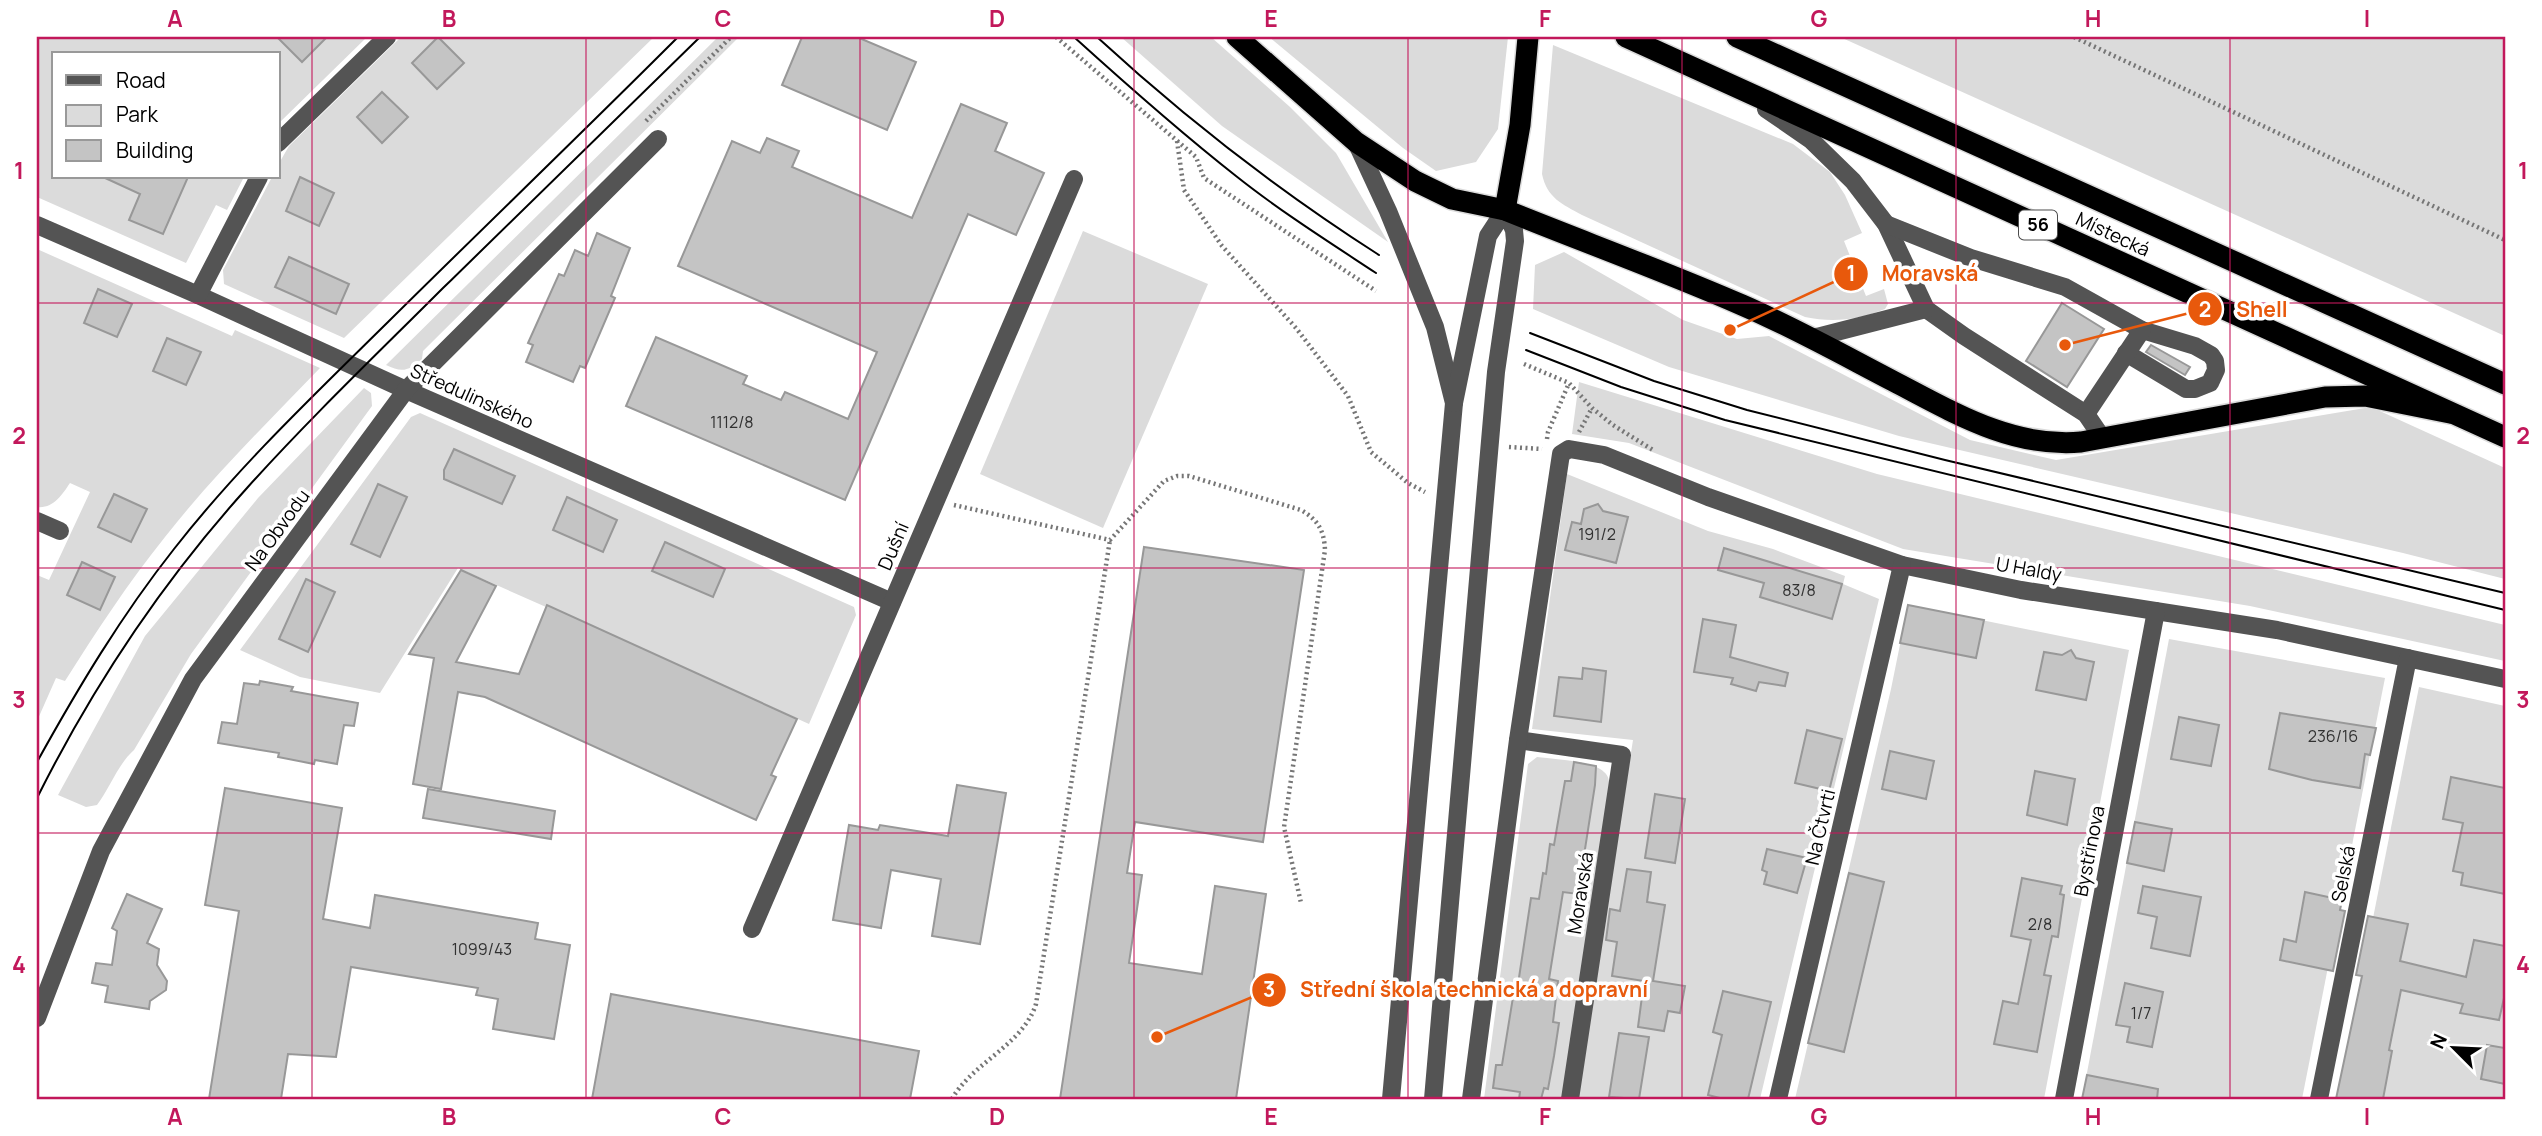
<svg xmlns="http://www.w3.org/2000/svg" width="2542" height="1136" viewBox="0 0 2542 1136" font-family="Manrope,sans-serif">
<rect width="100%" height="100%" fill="#fff"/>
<g fill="#dbdbdb">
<polygon points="37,37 367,37 278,124 278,54 54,54 54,177 244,177 227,210 216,205 186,263 37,197"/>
<polygon points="401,37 654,37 344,338 224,284 223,270 272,177 278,177 278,165 289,146"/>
<path d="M 718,37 L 739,37 L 423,351 L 422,359 C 409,371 402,373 386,365 Z"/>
<polygon points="1121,37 1211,37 1290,107 1336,153 1388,242 1222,126"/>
<polygon points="1269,37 1508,37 1498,129 1476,162 1436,171 1403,148"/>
<polygon points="1840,37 2505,37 2505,336"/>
<path d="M 1553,45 L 1793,144 L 1830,172 L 1845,195 L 1862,233 L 1844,241 L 1866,296 L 1884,289 L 1888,304 L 1885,309 C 1858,320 1833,323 1805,317 L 1582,215 C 1562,204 1547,198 1542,174 Z"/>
<polygon points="1083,231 1208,284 1103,528 980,474"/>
<path d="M 37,249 L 232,336 L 235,330 L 320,368 C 267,423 212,477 165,537 C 128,583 96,632 65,681 L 56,678 L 37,721 L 37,575 L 49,580 L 90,492 L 70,483 C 62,495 53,509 37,507 Z"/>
<polygon points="1564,252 1683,320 1737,339 1769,336 1970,440 2056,460 2371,407 2505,468 2505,579 2403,553 1899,436 1669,367 1533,309 1535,265"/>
<polygon points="1579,382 1877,474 2505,625 2505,661 2250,606 1903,549 1629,443 1572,434"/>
<path d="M 364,388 L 371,393 L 372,406 L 191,654 L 134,750 C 118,764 110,788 97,805 L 86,807 L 58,795 L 145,636 L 258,498 Z"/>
<polygon points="420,413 854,607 856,615 809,724 547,605 546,607 458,568 380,693 300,677 240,650 411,417"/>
<polygon points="1567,474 1708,531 1773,549 1845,576 1843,584 1879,599 1760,1099 1577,1099 1633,740 1532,729"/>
<polygon points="1908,605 2129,650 2044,1099 1795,1099 1891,689"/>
<polygon points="2169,639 2385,678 2302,1099 2082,1099"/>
<polygon points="2419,687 2505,706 2505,1099 2337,1099"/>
<path d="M 1537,757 C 1553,759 1594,761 1604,772 C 1609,776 1609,781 1610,788 L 1562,1099 L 1484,1099 L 1528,764 Z"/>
</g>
<g fill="#c4c4c4" stroke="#989898" stroke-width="2">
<polygon points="277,37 327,37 302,62"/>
<polygon points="438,37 464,63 437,89 412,63"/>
<polygon points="802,37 857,37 916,62 887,130 782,85"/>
<polygon points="382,92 408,117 382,143 357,117"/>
<polygon points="961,104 1007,123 995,151 1044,173 1016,235 968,214 845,500 626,406 656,337 747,376 743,384 781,400 785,392 848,419 877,352 678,266 732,141 760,153 767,138 799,151 792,167 912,218"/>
<polygon points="103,177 188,177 163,234 129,220 140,194"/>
<polygon points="300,177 334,193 319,226 286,211"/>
<polygon points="597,233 630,248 611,296 615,298 585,368 580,366 573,382 526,362 533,345 528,343 559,274 564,276 575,250 588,256"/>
<polygon points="289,257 349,284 336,314 275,287"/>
<polygon points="98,289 132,304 117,337 84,323"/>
<polygon points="2062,303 2104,329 2067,387 2026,361"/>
<polygon points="167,338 201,352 186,385 153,371"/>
<polygon points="2151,345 2190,367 2185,375 2146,352"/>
<polygon points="454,449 515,476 502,504 444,479 444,470"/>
<polygon points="378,484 407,497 380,557 351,544"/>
<polygon points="114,494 147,509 131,542 98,527"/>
<polygon points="567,497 617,520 603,552 553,530"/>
<polygon points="1598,504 1603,511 1628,517 1616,563 1565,550 1572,522 1581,524 1584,509"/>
<polygon points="665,542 725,569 713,597 652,571"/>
<polygon points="1144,547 1304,570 1263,842 1135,822 1127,873 1142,875 1129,963 1202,974 1215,886 1266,894 1236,1099 1060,1099"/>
<polygon points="1724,548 1842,584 1832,619 1760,597 1764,583 1718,570"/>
<polygon points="82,562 115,577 100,610 67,595"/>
<polygon points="461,570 496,586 456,662 519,674 547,605 797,719 771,775 776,777 756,820 485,697 458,692 441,789 413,784 434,658 409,654"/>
<polygon points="306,579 335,592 308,652 279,639"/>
<polygon points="1908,605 1984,620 1976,658 1900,643"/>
<polygon points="1703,619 1736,625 1730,657 1788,673 1785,686 1759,682 1756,691 1731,684 1733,678 1694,672"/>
<polygon points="2071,650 2076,658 2094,662 2086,700 2036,690 2044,652 2062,655"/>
<polygon points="1583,668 1606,671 1601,722 1554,716 1559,677 1582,679"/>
<polygon points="260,681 293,687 291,691 358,703 354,726 344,725 337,764 315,760 314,764 278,757 279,753 218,743 222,722 237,724 244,683 259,685"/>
<polygon points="2280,713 2376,728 2370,755 2365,754 2360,788 2312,780 2269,769"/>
<polygon points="2179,717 2219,725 2211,766 2171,759"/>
<polygon points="1807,730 1842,739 1829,791 1795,783"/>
<polygon points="1890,751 1934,761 1926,799 1882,789"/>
<polygon points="1574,762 1596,766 1595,785 1578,894 1563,892 1549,979 1558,981 1553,1022 1559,1023 1554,1056 1548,1089 1544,1088 1541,1099 1519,1099 1520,1092 1493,1088 1496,1065 1502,1065 1514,991 1517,991 1531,898 1539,899 1543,873 1546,874 1550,844 1554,845 1565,781 1571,781"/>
<polygon points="2035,771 2075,779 2067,825 2027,815"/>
<polygon points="2451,777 2505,788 2505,894 2461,885 2463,873 2453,871 2463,823 2443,819"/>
<polygon points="957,785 1006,793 980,944 932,936 941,879 891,870 881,928 833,920 849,825 878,830 880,825 948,836"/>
<polygon points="225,788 342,808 323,919 370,928 375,895 538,923 535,939 570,945 554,1039 493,1029 498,999 476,995 478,988 351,967 336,1057 288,1054 281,1099 209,1099 239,911 205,905"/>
<polygon points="428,789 555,811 551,839 423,818"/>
<polygon points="1655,794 1685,799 1675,863 1645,858"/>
<polygon points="2135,822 2172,829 2164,871 2127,863"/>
<polygon points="1767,849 1807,858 1797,893 1764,884 1767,872 1762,870"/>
<polygon points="1627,869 1651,872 1647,902 1665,905 1653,981 1685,986 1680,1013 1668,1011 1664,1031 1638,1027 1644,981 1612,976 1617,942 1606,940 1610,909 1620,911"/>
<polygon points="1849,873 1884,882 1844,1052 1808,1043"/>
<polygon points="2022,878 2062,886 2060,894 2064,895 2058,937 2052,936 2044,975 2051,976 2037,1052 1994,1044 2003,1001 2018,1004 2031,940 2011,936"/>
<polygon points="2143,886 2201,897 2190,956 2151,948 2157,917 2138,913"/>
<polygon points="2305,892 2342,900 2340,910 2345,911 2333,971 2280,960 2284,939 2296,942"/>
<polygon points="127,894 162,909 147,943 159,949 157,965 167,981 166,990 150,1001 149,1009 105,1002 108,986 92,983 96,963 112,965 117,931 112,928"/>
<polygon points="2368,916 2408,924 2400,961 2466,977 2474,940 2505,946 2504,998 2499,1020 2460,1013 2463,1004 2401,990 2389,1050 2392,1051 2383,1099 2336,1099 2362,976 2356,975"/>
<polygon points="2125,983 2163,992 2152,1047 2127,1042 2130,1027 2116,1025"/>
<polygon points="1723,991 1771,1002 1748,1099 1724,1099 1708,1095 1722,1035 1713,1032"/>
<polygon points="611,994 919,1051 910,1099 592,1099"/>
<polygon points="1619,1033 1649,1037 1639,1099 1609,1097"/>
<polygon points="2487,1045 2505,1048 2505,1084 2481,1079"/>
<polygon points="2087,1075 2158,1089 2157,1099 2082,1099"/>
</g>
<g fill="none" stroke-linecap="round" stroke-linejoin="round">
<defs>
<g id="highway">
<path d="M 1237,37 L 1356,142 L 1415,181 L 1452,199 L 1505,210 C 1584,242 1664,271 1742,305 C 1793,327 1843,355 1893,381 C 1953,412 2011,448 2081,442 L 2325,397 L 2365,396 L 2450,413"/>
<polyline points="1626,37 2505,437"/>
<polyline points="1737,37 2505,384"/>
<polyline points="1505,210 1520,125 1528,37"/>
</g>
</defs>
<use href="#highway" stroke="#dbdbdb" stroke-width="24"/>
<g stroke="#767676" stroke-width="4.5" stroke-dasharray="2 3.5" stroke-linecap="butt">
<polyline points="1056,37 1196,157 1204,178 1376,291"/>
<polyline points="2074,37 2505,240"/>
<polyline points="646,121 731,37"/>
<polyline points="1177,141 1184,190 1222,246 1296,328 1348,396 1371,452 1408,483 1425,492"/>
<polyline points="1524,364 1569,383 1592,408 1613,425 1653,450"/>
<polyline points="1579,432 1592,408"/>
<polyline points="1547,439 1548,432 1569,383"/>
<polyline points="1509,447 1542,449"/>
<path d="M 954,505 L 1110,540 L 1164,481 L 1177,476 L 1189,476 L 1301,510 C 1318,520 1324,530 1325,550 L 1284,827 L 1301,903"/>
<path d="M 952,1099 C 973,1062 1023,1045 1036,1004 L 1110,540"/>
</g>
<g stroke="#545454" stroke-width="18">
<polyline points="1766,109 1811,140 1853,181 1886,224 1926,309 1964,336 2086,414 2103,439"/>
<polyline points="1356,142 1388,211 1435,327 1454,403 1391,1099"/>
<polyline points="278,143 387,37"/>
<polyline points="1886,224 1971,258 2065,287 2142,330 2195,346 2211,355 2215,361 2216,370 2210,383 2195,389 2186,389 2126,353"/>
<polyline points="37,225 198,295 406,390 892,602"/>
<polyline points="198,295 259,177"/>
<polyline points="1813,338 1926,309"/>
<polyline points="2086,414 2142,330"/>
<polyline points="37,521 60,531"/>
<polyline points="1518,740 1622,755 1570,1099"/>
<polyline points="752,929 1074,179"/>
<polyline points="37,1018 101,851 193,679 406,390 658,139"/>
<polyline points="1433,1099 1496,372 1515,241 1514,230 1505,210 1488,236 1454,403"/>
<polyline points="1471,1099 1518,740 1561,454 1569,449 1604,455 1708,497 1902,565 2021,590 2277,630 2505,679"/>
<polyline points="1778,1099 1902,565"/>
<polyline points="2064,1099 2156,611"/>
<polyline points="2319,1099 2408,658"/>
</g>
<use href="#highway" stroke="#000" stroke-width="21"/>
<g stroke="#000" stroke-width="2">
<path d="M 1074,37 C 1127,85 1180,132 1236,176 C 1280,211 1329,242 1376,273"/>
<path d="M 1097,37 C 1185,118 1279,191 1379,255"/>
<polyline points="1530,333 1654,381 1747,410 1945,460 2505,593"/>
<polyline points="1526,350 1621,387 1725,420 2505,610"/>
<path d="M 37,762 C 78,688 121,616 174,549 C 238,467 314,395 388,322 C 484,227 582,133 678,37"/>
<path d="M 37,798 C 93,686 163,581 247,488 C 309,419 377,354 443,288 C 529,205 614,121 700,37"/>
</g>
</g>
<path fill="none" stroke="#c2185b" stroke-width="2" stroke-opacity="0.55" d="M 312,37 L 312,1099M 586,37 L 586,1099M 860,37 L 860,1099M 1134,37 L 1134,1099M 1408,37 L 1408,1099M 1682,37 L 1682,1099M 1956,37 L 1956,1099M 2230,37 L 2230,1099M 37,303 L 2505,303M 37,568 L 2505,568M 37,833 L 2505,833"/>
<g text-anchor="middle" stroke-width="7" stroke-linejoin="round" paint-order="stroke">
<g font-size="16" fill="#313131">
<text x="732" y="428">1112/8</text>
<text x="1597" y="540">191/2</text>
<text x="1799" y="596">83/8</text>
<text x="2333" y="742">236/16</text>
<text x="2040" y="930">2/8</text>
<text x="482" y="955">1099/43</text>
<text x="2141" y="1019">1/7</text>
</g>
<rect fill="#fff" stroke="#4c4c4c" stroke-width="2" x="2019" y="210.5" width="38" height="29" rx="5"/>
<g font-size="18" font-weight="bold" fill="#000">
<text x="2038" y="231">56</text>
</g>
<g font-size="19" fill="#000" stroke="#fff">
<text transform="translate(2113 234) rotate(25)" y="7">Místecká</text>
<text transform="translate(472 396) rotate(24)" y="7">Středulinského</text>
<text transform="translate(277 530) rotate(-54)" y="7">Na Obvodu</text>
<text transform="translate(893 546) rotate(-67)" y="7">Dušní</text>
<text transform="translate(2029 569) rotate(10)" y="7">U Haldy</text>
<text transform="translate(1820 827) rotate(-77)" y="7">Na Čtvrti</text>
<text transform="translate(2089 851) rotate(-79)" y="7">Bystřinova</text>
<text transform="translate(2343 874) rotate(-79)" y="7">Selská</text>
<text transform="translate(1580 893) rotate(-81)" y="7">Moravská</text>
</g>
</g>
<path fill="none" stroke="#e8590c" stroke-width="2.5" d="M1730 330L1851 274M2065 345L2205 309M1157 1037L1269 990"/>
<g fill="#e8590c" stroke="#fff" stroke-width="2.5">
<circle cx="1730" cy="330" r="7"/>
<circle cx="2065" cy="345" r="7"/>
<circle cx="1157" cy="1037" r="7"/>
<circle cx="1851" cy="274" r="18"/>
<circle cx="2205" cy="309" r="18"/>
<circle cx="1269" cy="990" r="18"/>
</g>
<g font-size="21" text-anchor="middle" font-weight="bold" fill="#fff">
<text x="1851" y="281">1</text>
<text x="2205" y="317">2</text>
<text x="1269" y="997">3</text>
</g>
<g font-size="21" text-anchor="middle" font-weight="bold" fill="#e8590c" stroke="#fff" stroke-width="7" stroke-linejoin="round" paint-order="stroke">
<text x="1930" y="281">Moravská</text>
<text x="2262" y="317">Shell</text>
<text x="1474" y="997">Střední škola technická a dopravní</text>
</g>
<rect width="2542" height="1136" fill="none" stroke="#ffffff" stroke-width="77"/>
<rect x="52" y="52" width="228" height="126" fill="#ffffff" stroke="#999999" stroke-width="2"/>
<rect x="66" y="75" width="35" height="10" fill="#545454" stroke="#999999" stroke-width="2"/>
<text x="116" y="88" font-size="21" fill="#000000">Road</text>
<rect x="66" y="105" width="35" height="21" fill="#dbdbdb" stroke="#999999" stroke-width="2"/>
<text x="116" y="122" font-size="21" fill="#000000">Park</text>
<rect x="66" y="140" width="35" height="21" fill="#c4c4c4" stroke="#999999" stroke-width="2"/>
<text x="116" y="158" font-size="21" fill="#000000">Building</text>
<g transform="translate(2454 1048) rotate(294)" stroke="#ffffff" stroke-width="5" paint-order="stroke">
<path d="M0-5L12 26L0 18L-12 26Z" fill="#000000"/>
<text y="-10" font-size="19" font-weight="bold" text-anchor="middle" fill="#000000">N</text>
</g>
<rect x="38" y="38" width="2466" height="1060" fill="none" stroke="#c2185b" stroke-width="2.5"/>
<g font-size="23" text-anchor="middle" font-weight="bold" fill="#c2185b">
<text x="175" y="27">A</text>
<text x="449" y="27">B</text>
<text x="723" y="27">C</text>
<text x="997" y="27">D</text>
<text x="1271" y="27">E</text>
<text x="1545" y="27">F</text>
<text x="1819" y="27">G</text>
<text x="2093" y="27">H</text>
<text x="2367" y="27">I</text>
<text x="19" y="179">1</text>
<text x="2523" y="179">1</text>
<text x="19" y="444">2</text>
<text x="2523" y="444">2</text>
<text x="19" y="708">3</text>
<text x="2523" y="708">3</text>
<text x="19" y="973">4</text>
<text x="2523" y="973">4</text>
<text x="175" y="1125">A</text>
<text x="449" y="1125">B</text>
<text x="723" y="1125">C</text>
<text x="997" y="1125">D</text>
<text x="1271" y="1125">E</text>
<text x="1545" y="1125">F</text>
<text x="1819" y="1125">G</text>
<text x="2093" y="1125">H</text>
<text x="2367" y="1125">I</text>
</g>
</svg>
